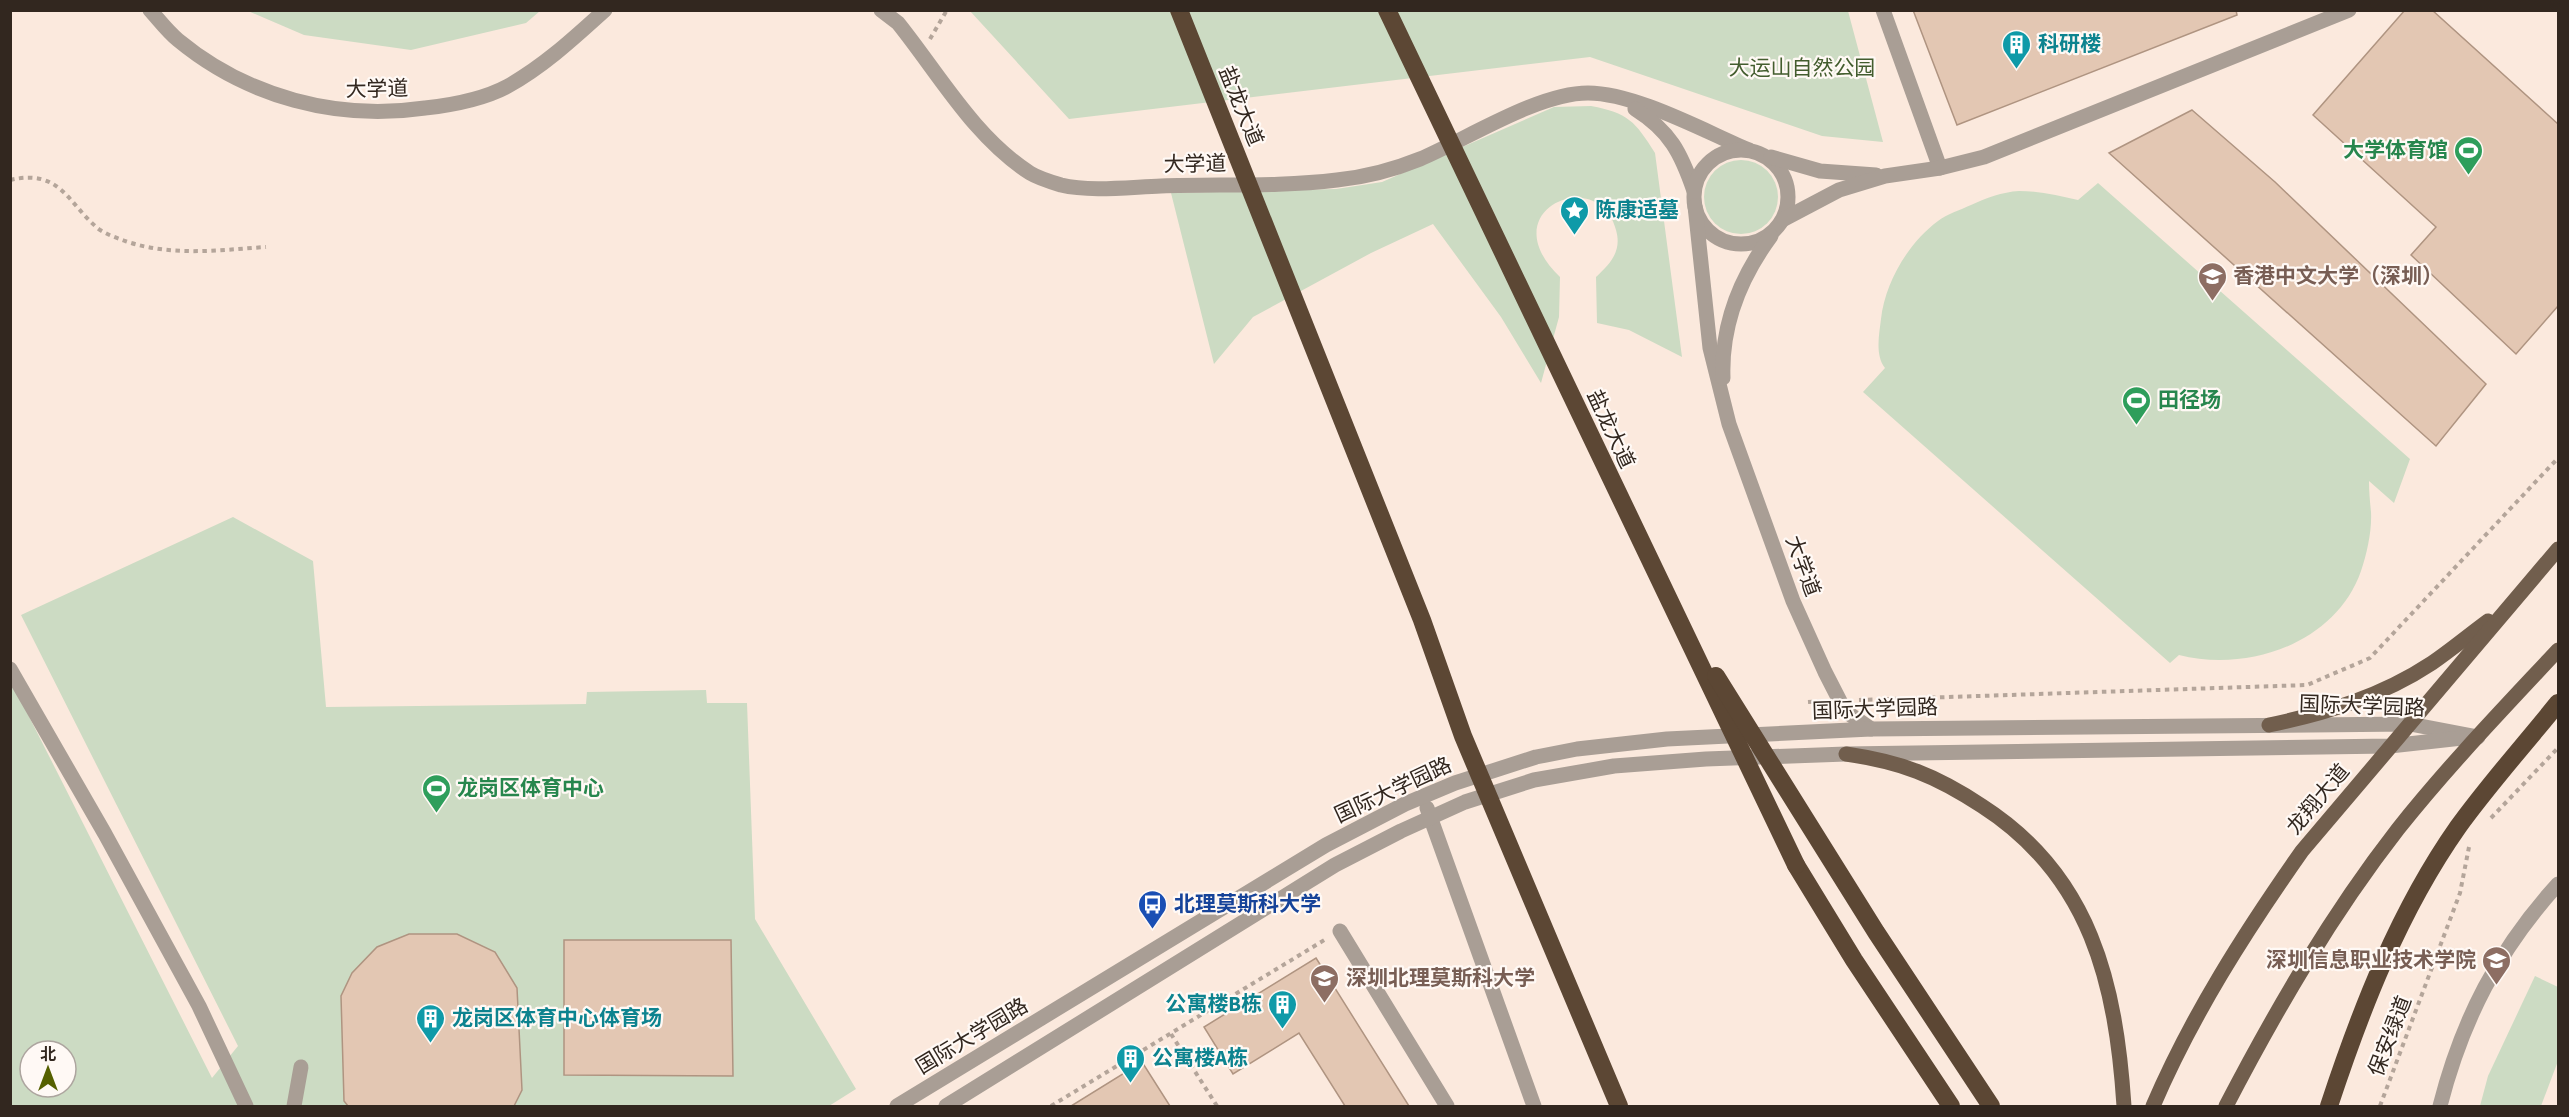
<svg xmlns="http://www.w3.org/2000/svg" width="2569" height="1117" viewBox="0 0 2569 1117" font-family="'Source Sans 3','Noto Sans SC',sans-serif">
<rect width="100%" height="100%" fill="#fbe9dd"/>
<g fill="#ccdbc3" fill-rule="evenodd">
<polygon points="248,11 540,11 526,23 411,50 304,35"/>
<polygon points="970,11 1848,11 1883,142 1822,136 1590,57 1069,119"/>
<path d="M 1591,106 C 1628,113 1635,121 1655,153 L 1682,357 L 1629,330 L 1597,323 L 1596,277 C 1611,263 1622,251 1616,230 C 1600,164 1489,209 1560,277 L 1559,317 L 1541,383 L 1501,317 L 1433,224 L 1371,253 L 1253,317 L 1214,364 L 1171,193 L 1336,189 L 1382,182 L 1554,107 Z"/>
<circle cx="1741" cy="197" r="37"/>
<path d="M 2098,183 L 2410,459 L 2394,503 L 2369,481 C 2369,491 2370,502 2371,512 C 2372,531 2367,553 2361,571 C 2336,643 2248,673 2179,655 L 2170,663 L 1863,392 L 1885,368 C 1875,355 1879,335 1881,319 C 1885,283 1908,243 1938,221 C 1947,214 1960,210 1971,205 C 1986,198 2002,192 2019,191 C 2040,191 2059,196 2078,200 Z"/>
<path d="M 233,517 L 313,561 L 326,707 L 586,704 L 587,692 L 706,690 L 707,703 L 747,703 L 755,919 L 856,1089 L 829,1106 L 11,1106 L 10,679 L 212,1078 L 238,1046 L 21,615 ZM 30,1051 L 66,1051 L 66,1087 L 30,1087 Z"/>
<polygon points="2535,976 2558,987 2558,1061 2541,1106 2480,1106 2488,1076"/>
</g>
<g fill="#e3c7b3" stroke="#af9481" stroke-width="1.5">
<polygon points="1913,10 2236,10 2237,15 1957,125"/>
<polygon points="2405,10 2432,10 2558,124 2558,306 2516,354 2411,255 2436,227 2313,115"/>
<polygon points="2192,110 2275,182 2486,384 2436,446 2109,153"/>
<polygon points="409,934 457,934 495,952 517,988 522,1090 514,1106 348,1106 344,1101 341,996 352,973 377,947"/>
<polygon points="564,940 731,940 733,1076 564,1075"/>
<polygon points="1316,958 1409,1106 1345,1106 1299,1033 1233,1074 1204,1027"/>
<polygon points="1142,1062 1170,1106 1071,1106"/>
</g>
<g fill="none" stroke-linecap="round" stroke-linejoin="round">
<g stroke="#b4a59a" stroke-width="4" stroke-dasharray="4.5 4.5" stroke-linecap="butt">
<polyline points="930,39 947,10"/>
<path d="M 10,180 C 62,168 68,205 100,230 C 108,235 117,238 125,241 C 172,257 218,250 266,247"/>
<polyline points="1859,700 2307,685 2370,658 2558,458"/>
<polyline points="1808,702 1822,701"/>
<polyline points="2491,818 2558,748"/>
<polyline points="1171,1034 1217,1106"/>
<polyline points="1051,1106 1326,939"/>
<polyline points="2380,1106 2460,893 2469,847"/>
</g>
<g stroke="#a99e95" stroke-width="15">
<path d="M 150,10 C 159,20 168,32 178,40 C 247,97 337,121 425,108 C 452,105 484,99 508,86 C 544,66 574,38 605,10"/>
<path d="M 881,10 L 898,23 C 939,74 974,137 1030,173 C 1038,178 1051,182 1061,185 C 1090,192 1130,187 1161,186 C 1219,184 1279,187 1337,180 C 1366,177 1393,170 1420,159 C 1467,139 1538,93 1588,93 C 1635,93 1704,131 1749,150"/>
<polyline points="1883,10 1940,168"/>
<path d="M 1635,109 C 1670,131 1681,153 1694,191"/>
<circle cx="1741" cy="197" r="47"/>
<polyline points="1771,157 1820,171 1876,175"/>
<polyline points="1695,206 1710,348 1729,424 1793,601 1825,672 1845,711 1871,729"/>
<polyline points="1784,219 1839,190 1885,176 1940,168 1984,157 2349,10"/>
<path d="M 1723,378 C 1721,324 1740,278 1771,236"/>
<polyline points="10,669 105,834 199,1006 246,1106"/>
<polyline points="1427,808 1534,1106"/>
<polyline points="1340,931 1447,1106"/>
<polyline points="294,1106 301,1067"/>
<polyline points="897,1106 1326,845 1405,804 1455,783 1536,757 1577,749 1667,739 1871,729 2410,724 2478,737"/>
<polyline points="946,1106 1335,865 1401,831 1465,802 1534,780 1614,766 1706,759 1846,754 2390,746 2462,738"/>
<path d="M 2440,1106 C 2462,1020 2498,950 2558,884"/>
</g>
<g stroke="#715e4d" stroke-width="15">
<path d="M 2269,725 C 2327,713 2382,696 2432,663 C 2451,650 2469,635 2488,621"/>
<path d="M 1846,754 C 1901,762 1935,775 1982,806 C 2091,876 2116,984 2124,1106"/>
<path d="M 2153,1106 C 2192,1015 2245,932 2302,851 L 2558,549"/>
<path d="M 2226,1106 C 2276,1010 2331,915 2398,829 C 2448,766 2504,708 2558,650"/>
</g>
<g stroke="#5c4734" stroke-width="18">
<polyline points="1796,865 1854,960 1951,1106"/>
<path d="M 2329,1106 C 2361,1009 2399,911 2458,827 C 2489,784 2525,744 2558,703"/>
</g>
<g stroke="#5c4734" stroke-width="18">
<polyline points="1179,10 1422,620 1463,736 1619,1106"/>
<polyline points="1387,10 1796,865"/>
<polyline points="1716,676 1876,932 1991,1106"/>
</g>
</g>
<defs>
<symbol id="building-pin" viewBox="-11 -11 22 30"><path d="M0 17L-7.5 6A9.5 9.5 0 1 1 7.5 6Z" fill="#0f9aa8" stroke="#fff9f5"/><path d="M-4-6H4V6H1V3H-1V6H-4ZM-2.5-4.3h1.7v1.8h-1.7ZM.8-4.3h1.7v1.8H.8ZM-2.5-1h1.7V.8h-1.7ZM.8-1h1.7V.8H.8Z" fill="#fff"/></symbol>
<symbol id="stadium-pin" viewBox="-11 -11 22 30"><path d="M0 17L-7.5 6A9.5 9.5 0 1 1 7.5 6Z" fill="#2e9e5b" stroke="#fff9f5"/><path d="M0-5a6.5 5 0 1 0 0 10a6.5 5 0 1 0 0-10ZM-3.5-1.8h7v3.6h-7Z" fill="#fff"/></symbol>
<symbol id="sight-pin" viewBox="-11 -11 22 30"><path d="M0 17L-7.5 6A9.5 9.5 0 1 1 7.5 6Z" fill="#0f9aa8" stroke="#fff9f5"/><path d="M0-6L1.8-2.2L6-1.7L2.9 1.2L3.7 5.4L0 3.3L-3.7 5.4L-2.9 1.2L-6-1.7L-1.8-2.2Z" fill="#fff"/></symbol>
<symbol id="university-pin" viewBox="-11 -11 22 30"><path d="M0 17L-7.5 6A9.5 9.5 0 1 1 7.5 6Z" fill="#8d6e63" stroke="#fff9f5"/><path d="M0-5L7-2L0 1L-7-2ZM-4 1L0 2.5L4 1V4Q0 6-4 4Z" fill="#fff"/></symbol>
<symbol id="bus-pin" viewBox="-11 -11 22 30"><path d="M0 17L-7.5 6A9.5 9.5 0 1 1 7.5 6Z" fill="#1a4fb4" stroke="#fff9f5"/><path d="M-5-6H5V4H4V6H2V4H-2V6H-4V4H-5ZM-3.5-4V0h7V-4ZM-3.5 1.2v1.5H-2V1.2ZM2 1.2v1.5H3.5V1.2Z" fill="#fff"/></symbol>
</defs>
<g fill-rule="evenodd">
<use href="#building-pin" x="2000" y="28" width="33" height="45"/>
<use href="#stadium-pin" x="2452" y="134" width="33" height="45"/>
<use href="#sight-pin" x="1558" y="194" width="33" height="45"/>
<use href="#university-pin" x="2196" y="260" width="33" height="45"/>
<use href="#stadium-pin" x="2120" y="384" width="33" height="45"/>
<use href="#stadium-pin" x="420" y="772" width="33" height="45"/>
<use href="#bus-pin" x="1136" y="888" width="33" height="45"/>
<use href="#university-pin" x="2480" y="944" width="33" height="45"/>
<use href="#university-pin" x="1308" y="962" width="33" height="45"/>
<use href="#building-pin" x="1266" y="988" width="33" height="45"/>
<use href="#building-pin" x="414" y="1002" width="33" height="45"/>
<use href="#building-pin" x="1114" y="1042" width="33" height="45"/>
</g>
<g text-anchor="middle" stroke-width="4.5" stroke-linejoin="round" paint-order="stroke">
<g font-size="21" font-weight="bold" fill="#0d838f" stroke="#fff9f5" text-anchor="start">
<text x="2038" y="51">科研楼</text>
<text x="1595" y="217">陈康适墓</text>
<text x="1262" y="1011" text-anchor="end">公寓楼B栋</text>
<text x="452" y="1025">龙岗区体育中心体育场</text>
<text x="1152" y="1065">公寓楼A栋</text>
</g>
<g font-size="21" fill="#435d2e" stroke="#fff9f5">
<text x="1802" y="75">大运山自然公园</text>
</g>
<g font-size="21" fill="#32271f" stroke="#fff9f5">
<text transform="translate(377 89) rotate(-1)" y="7">大学道</text>
<text transform="translate(1241 106) rotate(68)" y="7">盐龙大道</text>
<text transform="translate(1195 164) rotate(-1)" y="7">大学道</text>
<text transform="translate(1611 429) rotate(65)" y="7">盐龙大道</text>
<text transform="translate(1803 566) rotate(70)" y="7">大学道</text>
<text transform="translate(2362 706) rotate(2)" y="7">国际大学园路</text>
<text transform="translate(1875 709) rotate(-2)" y="7">国际大学园路</text>
<text transform="translate(1393 790) rotate(-25)" y="7">国际大学园路</text>
<text transform="translate(2318 799) rotate(-50)" y="7">龙翔大道</text>
<text transform="translate(972 1036) rotate(-31)" y="7">国际大学园路</text>
<text transform="translate(2390 1036) rotate(-69)" y="7">保安绿道</text>
</g>
<g font-size="21" font-weight="bold" fill="#27864d" stroke="#fff9f5" text-anchor="start">
<text x="2448" y="157" text-anchor="end">大学体育馆</text>
<text x="2158" y="407">田径场</text>
<text x="457" y="795">龙岗区体育中心</text>
</g>
<g font-size="21" font-weight="bold" fill="#785e54" stroke="#fff9f5" text-anchor="start">
<text x="2233" y="283">香港中文大学（深圳）</text>
<text x="2476" y="967" text-anchor="end">深圳信息职业技术学院</text>
<text x="1346" y="985">深圳北理莫斯科大学</text>
</g>
<g font-size="21" font-weight="bold" fill="#164399" stroke="#fff9f5" text-anchor="start">
<text x="1174" y="911">北理莫斯科大学</text>
</g>
</g>
<rect width="2569" height="1117" fill="none" stroke="#32271f" stroke-width="24"/>
<g transform="translate(48 1069)"><circle r="28" fill="#fff9f5" stroke="#ada59f" stroke-width="1.5"/>
<path d="M0-4.5L10 22L0 15L-10 22Z" fill="#556000"/>
<text y="-9" font-size="16" font-weight="bold" text-anchor="middle" fill="#32271f">北</text>
</g>
</svg>
